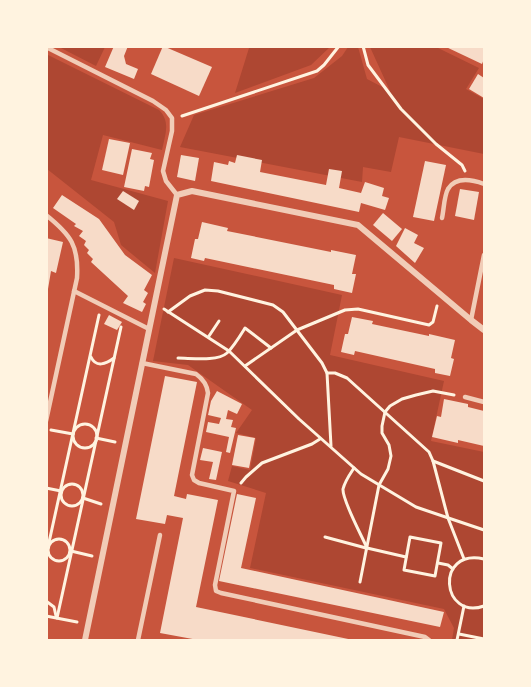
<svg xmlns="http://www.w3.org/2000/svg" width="531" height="687" viewBox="0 0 531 687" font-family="'Noto Sans',sans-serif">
<rect width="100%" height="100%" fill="#c8553d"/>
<g fill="#ae4732">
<polygon points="59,47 105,47 96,66"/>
<polygon points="247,47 330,46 330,47 311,65 235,93 249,48"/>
<polygon points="348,47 358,47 367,79 390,91 370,47 436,47 479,68 466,89 484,99 484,154 399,137 391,172 363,167 362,182 180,147 194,115 314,78 342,56"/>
<path d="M 48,55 L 159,110 C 171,122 165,135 162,150 L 103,135 L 91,180 L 168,201 L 155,273 L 121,245 L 114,222 L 47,169 Z"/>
<polygon points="174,258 342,295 330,355 444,381 431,441 484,452 484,640 452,640 454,628 444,609 250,568 266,493 228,481 232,466 250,470 256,438 236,433 252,410 188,365 153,361"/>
</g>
<g fill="#f7dbc8">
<polygon points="114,46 128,46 124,56 126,64 138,69 134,79 105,67"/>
<polygon points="163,46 212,67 199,96 151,74"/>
<polygon points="444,46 484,46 484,59 482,64"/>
<polygon points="478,74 484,78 484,98 469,89"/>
<polygon points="109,139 130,143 123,175 102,170"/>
<polygon points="132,149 152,153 150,159 154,160 149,187 145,186 144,191 124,187"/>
<polygon points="181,155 199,158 195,181 177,177"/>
<polygon points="237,155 262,160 260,172 326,185 329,169 342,171 339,188 361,193 365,182 384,188 382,196 389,198 385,210 361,203 359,212 211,181 214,162 228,165 229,161 235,163"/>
<polygon points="425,161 446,165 434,221 413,217"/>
<polygon points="460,189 479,192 474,220 455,216"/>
<polygon points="123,191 139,201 134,210 117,199"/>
<polygon points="62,195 99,219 125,255 152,275 144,290 148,293 143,302 146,304 142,312 123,303 128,296 91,262 93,259 87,253 89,250 84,245 86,241 79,236 83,231 74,226 76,224 53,208"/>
<polygon points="383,213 402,229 392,241 373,225"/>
<polygon points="202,222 228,228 227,231 331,252 331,250 356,255 352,274 356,274 352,293 334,289 334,285 205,258 204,261 191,258 195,239 198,239"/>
<polygon points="405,228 418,235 414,243 424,248 415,263 396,246"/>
<polygon points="46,238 63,242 56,273 51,271 48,289"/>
<polygon points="109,315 122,322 117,330 104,324"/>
<polygon points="352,317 373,321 372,324 429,336 429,334 455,340 451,358 454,359 450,376 435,373 435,369 355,351 354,355 341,352 345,334 348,334"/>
<polygon points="165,376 197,382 174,496 186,499 187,494 218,500 196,607 353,640 198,640 160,633 183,518 167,515 165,524 136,519"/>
<polygon points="217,391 242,404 237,414 228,410 226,419 233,420 231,427 236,428 230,453 226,452 229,437 206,432 208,422 219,424 221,418 208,415 211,401"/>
<polygon points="444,399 468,404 468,407 484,411 484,446 458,440 458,443 432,437 437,416 441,417"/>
<polygon points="238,435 255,438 249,468 232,465"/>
<polygon points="203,448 222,452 216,480 209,479 213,462 200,460"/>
<polygon points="237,494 256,498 241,568 444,612 440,627 219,581"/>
</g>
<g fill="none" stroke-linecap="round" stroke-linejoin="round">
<g stroke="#fff3e0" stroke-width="3">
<polyline points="363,46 368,65 401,109 436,144 462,165 465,171"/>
<polyline points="182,116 317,71 324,65 339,46"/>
<polyline points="164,309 229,351 299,419 361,474 416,507 484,530"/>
<polyline points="168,312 190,296 205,290 218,291 273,305 283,312 322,363 327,373 331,446"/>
<polyline points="209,336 219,321"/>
<path d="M 91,357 C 96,368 106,364 114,358"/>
<path d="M 178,358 C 191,358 217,362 227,353 C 234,346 240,336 245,328 L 271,348"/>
<polyline points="245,366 297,330 345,310 358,309 429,325 433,322 437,306"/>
<polyline points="327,373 335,373 347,378 429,452 433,461 448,518 464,559"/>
<circle cx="85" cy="436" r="12"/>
<polyline points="51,430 73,434"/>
<polyline points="96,438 115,442"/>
<polyline points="433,461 484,481"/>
<path d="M 354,468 C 350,474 345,481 343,489 C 342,500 362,536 367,548 L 406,557"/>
<polyline points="241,483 246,477 262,463 312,444 320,439"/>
<circle cx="72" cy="495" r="11"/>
<polyline points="46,488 61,491"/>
<polyline points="83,498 101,504"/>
<polyline points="325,537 366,548"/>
<polygon points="410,537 441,543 435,576 404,570"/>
<circle cx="59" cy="550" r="11"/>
<polyline points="71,551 92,556"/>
<polyline points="46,556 99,315"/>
<path d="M 484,559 C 434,548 442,621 484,606"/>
<polyline points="438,563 448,565 453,569"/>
<polyline points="360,582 379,485 388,469 391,456 389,445 382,433 382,426 385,412 390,406 402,399 416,395 433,391 454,395"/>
<polyline points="46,601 54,607 56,616"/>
<polyline points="46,616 77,622"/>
<polyline points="57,618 121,327"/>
<polyline points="459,634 484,639"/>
<polyline points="457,640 464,606"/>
</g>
<g stroke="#f1ccb7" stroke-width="4.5">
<polyline points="46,47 153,101 166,110 172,118 172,131 163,171 166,181 177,195"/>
<path d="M 46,215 C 71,235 79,246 77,278 L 46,421"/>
<path d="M 442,218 C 444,209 444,196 448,189 C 456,176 473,180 484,184"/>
<polyline points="74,291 149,329"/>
<polyline points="471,320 484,255"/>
<path d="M 142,363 L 196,374 C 203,379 207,384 208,393 L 192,475 L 194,480 L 199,483 L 234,491 L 215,585 L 216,591 L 221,593 L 425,637 L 429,640"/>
<polyline points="465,397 484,402"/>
<polyline points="138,640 160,535"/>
</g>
<polyline stroke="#f1ccb7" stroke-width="6" points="85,640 177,195 192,191 358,225 471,320 484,330"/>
</g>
<rect width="531" height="687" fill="none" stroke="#fff3e0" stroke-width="96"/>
</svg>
